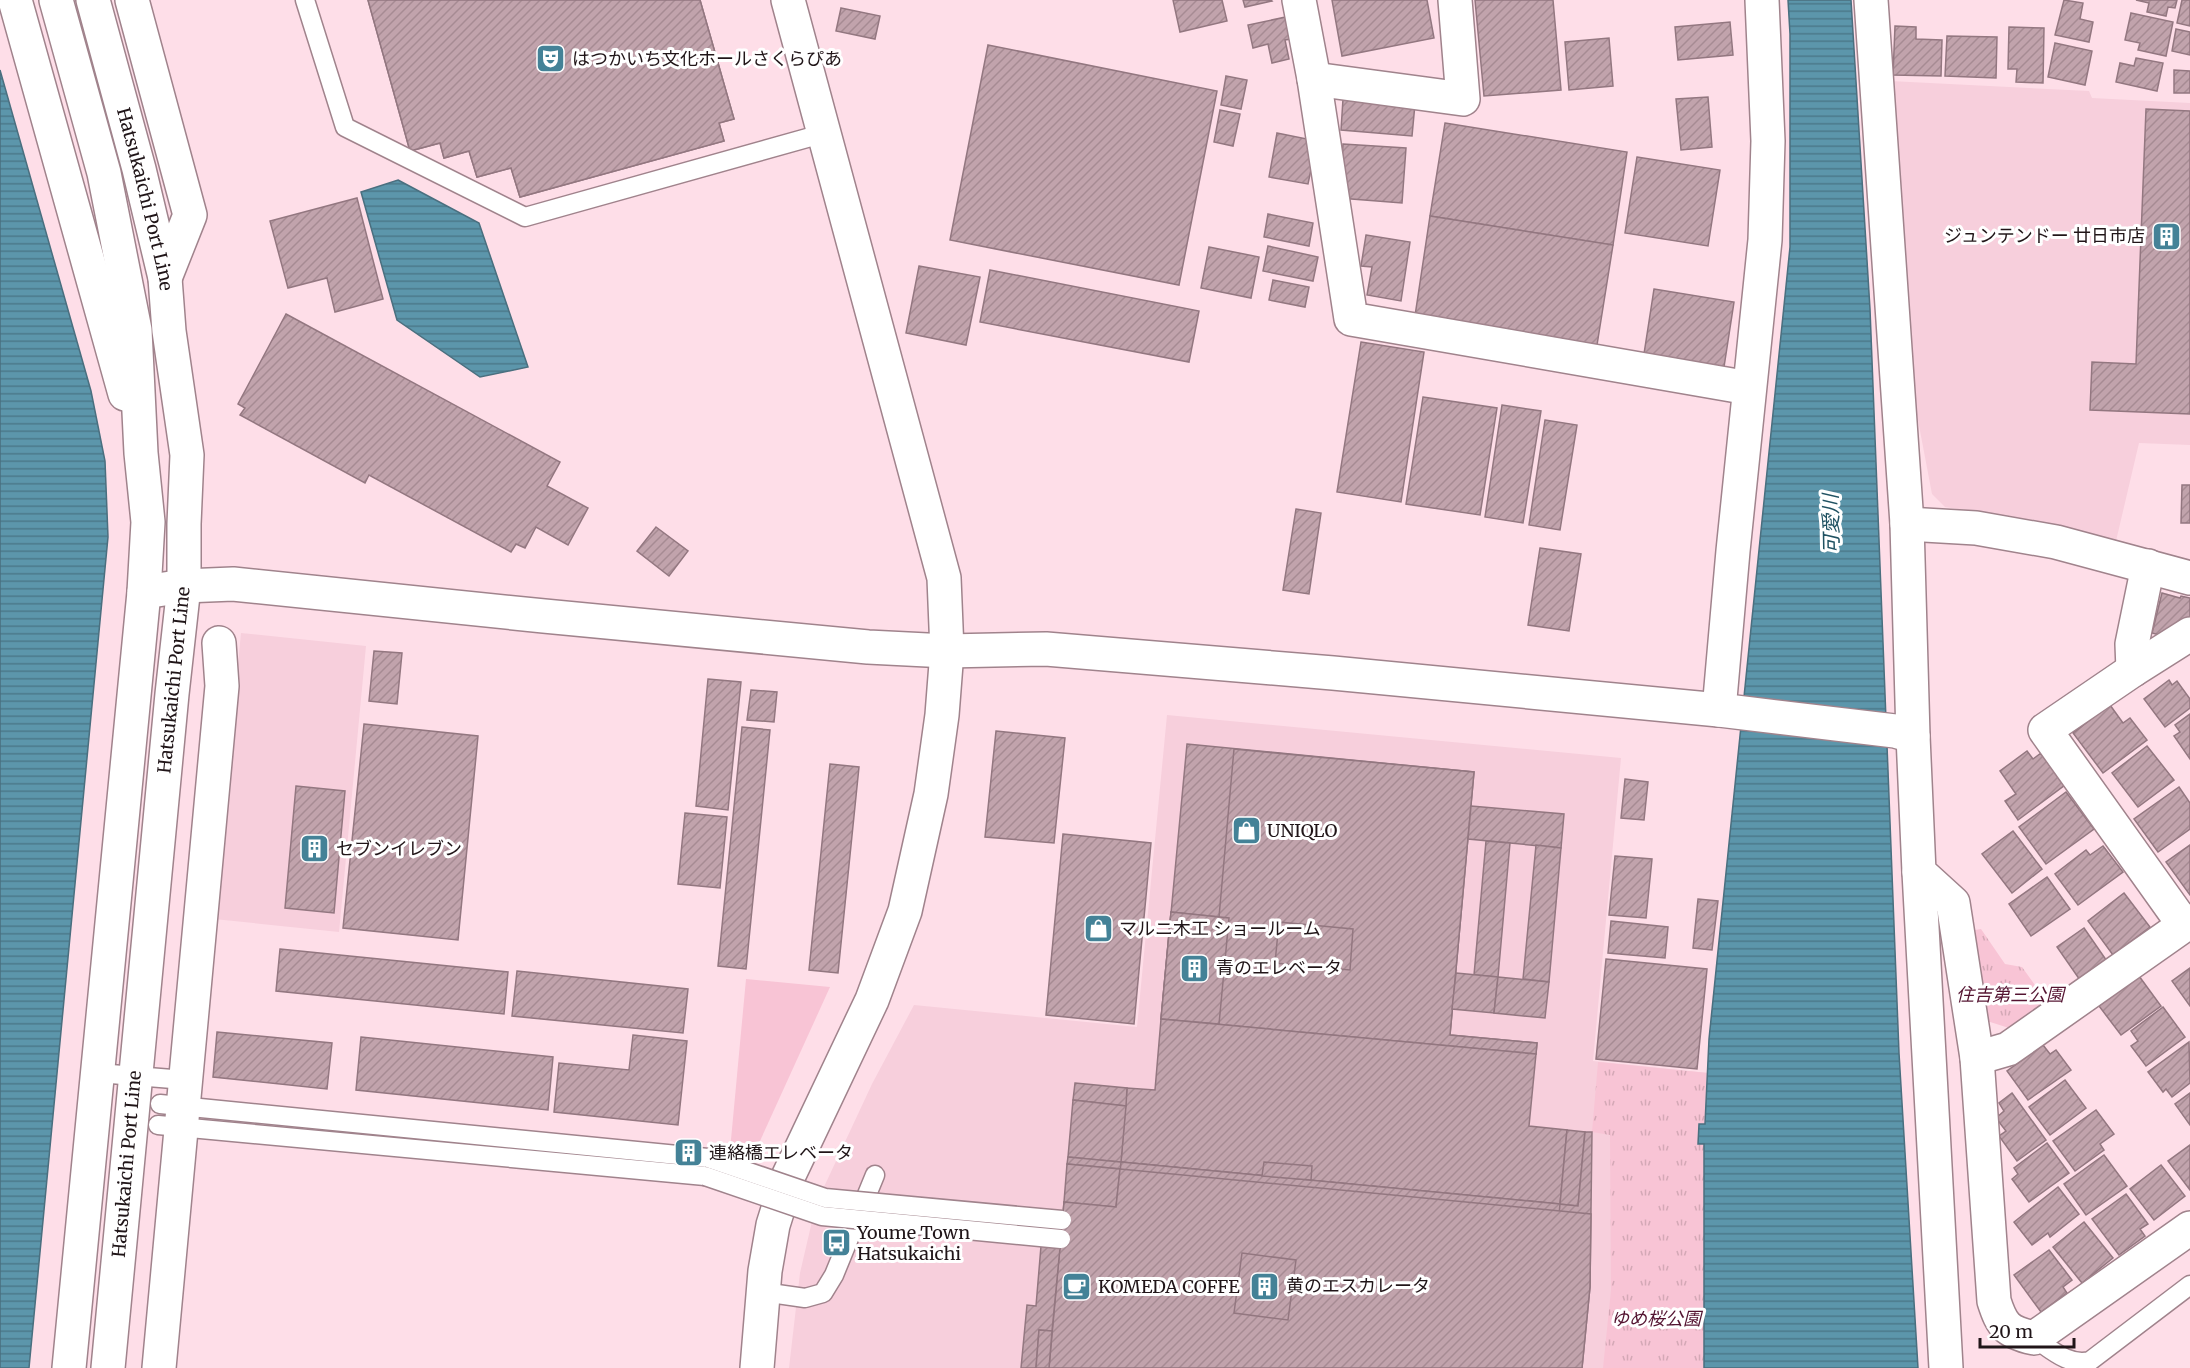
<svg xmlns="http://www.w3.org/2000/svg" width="2190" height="1368" viewBox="0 0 2190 1368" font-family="Merriweather,'Noto Sans JP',serif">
<defs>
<pattern id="grass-tufts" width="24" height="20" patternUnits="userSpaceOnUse" patternTransform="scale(1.5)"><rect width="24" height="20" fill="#f8c4d5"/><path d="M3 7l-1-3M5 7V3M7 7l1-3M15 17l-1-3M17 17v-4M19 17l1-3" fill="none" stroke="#d4a8b6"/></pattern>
<pattern id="water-rules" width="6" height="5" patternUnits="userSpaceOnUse" patternTransform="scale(1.5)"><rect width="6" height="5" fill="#5c96ab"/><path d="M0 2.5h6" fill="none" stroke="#4c798a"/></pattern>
<pattern id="building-hatch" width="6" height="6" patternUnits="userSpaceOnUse" patternTransform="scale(1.5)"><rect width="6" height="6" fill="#c1a3ac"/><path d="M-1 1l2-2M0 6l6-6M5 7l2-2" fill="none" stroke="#a68b93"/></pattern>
</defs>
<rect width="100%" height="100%" fill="#fedee8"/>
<g fill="#f7cfdc">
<polygon points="1890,81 2089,91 2092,98 2190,103 2190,445 2139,443 2116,541 2027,520 1945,507 1932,494 1913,394"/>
<polygon points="241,633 366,646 339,932 214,919"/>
<polygon points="1167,715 1621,758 1593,1061 1708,1073 1703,1171 1704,1368 789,1368 800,1273 813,1217 823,1189 872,1084 914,1005 1137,1027"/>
</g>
<g fill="url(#grass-tufts)">
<polygon points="1981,929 2005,964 2022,967 2042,995 2040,1008 2009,1028 1987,1021 1975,930"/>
<polygon points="1598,1062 1708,1073 1705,1125 1698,1144 1704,1144 1704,1368 1603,1368 1611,1290 1610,1135 1592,1132"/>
</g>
<polygon fill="#f8c4d5" points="746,979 830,987 750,1163 729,1161"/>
<g fill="url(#water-rules)" stroke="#4a6f7f" stroke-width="1.5">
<polygon points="1788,0 1851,0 1870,309 1899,1053 1918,1368 1704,1368 1704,1144 1698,1144 1699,1124 1705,1124 1709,1039 1790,247 1790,34"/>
<polygon points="0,70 91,391 105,461 108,537 29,1368 0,1368"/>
<polygon points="398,180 479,223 528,367 480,377 397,320 361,192"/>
</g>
<g fill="url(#building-hatch)" stroke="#937780" stroke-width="1.5">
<polygon points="368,0 700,0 734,119 719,123 724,141 520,197 511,168 477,177 469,151 444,158 440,143 410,151"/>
<polygon points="368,0 700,0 734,119 719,123 724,141 520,197 511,168 477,177 469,151 444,158 440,143 410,151"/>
<polygon points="1173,0 1222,0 1227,21 1180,32"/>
<polygon points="1243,0 1271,0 1272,1 1245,7"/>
<polygon points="1332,0 1427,0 1434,38 1342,56"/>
<polygon points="1475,0 1553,0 1561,90 1484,96"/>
<polygon points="2064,0 2083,3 2080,19 2093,22 2089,42 2055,35"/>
<polygon points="2136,0 2177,0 2175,8 2168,7 2166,16 2147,12 2149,3"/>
<polygon points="2182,0 2190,0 2190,26 2177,23"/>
<polygon points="841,8 880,16 875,39 836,31"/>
<polygon points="2131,13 2173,22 2166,56 2138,50 2140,43 2125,40"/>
<polygon points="1286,17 1292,39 1285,40 1289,59 1272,63 1268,44 1253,48 1248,25"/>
<polygon points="1730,22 1733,55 1678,60 1675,27"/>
<polygon points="1895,26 1916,27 1916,39 1942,40 1941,76 1893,75"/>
<polygon points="2009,27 2044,28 2043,83 2016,82 2017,69 2008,69"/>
<polygon points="2176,29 2190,32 2190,55 2172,51"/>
<polygon points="1947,36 1997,37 1996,78 1945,76"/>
<polygon points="1609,38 1613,86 1569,90 1565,42"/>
<polygon points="2055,43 2092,51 2085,85 2048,77"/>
<polygon points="988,45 1217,91 1179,285 950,240"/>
<polygon points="2136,58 2163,63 2157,91 2116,82 2120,63 2134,66"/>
<polygon points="2174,70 2190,71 2190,93 2174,93"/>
<polygon points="1226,76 1247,80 1241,109 1221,105"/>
<polygon points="1708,97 1712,147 1681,150 1676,99"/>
<polygon points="1343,99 1415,104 1412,136 1341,130"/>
<polygon points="2146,109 2190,111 2190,414 2090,410 2092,362 2136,364"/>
<polygon points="1220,110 1240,114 1233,146 1214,142"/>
<polygon points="1445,123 1627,152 1613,245 1430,216"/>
<polygon points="1277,133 1317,141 1308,184 1269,177"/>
<polygon points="1343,144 1406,148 1402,203 1339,198"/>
<polygon points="1637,157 1720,170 1708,246 1625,233"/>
<polygon points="357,198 383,299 335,312 327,278 288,288 270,221"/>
<polygon points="1268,214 1313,223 1309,246 1264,237"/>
<polygon points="1430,216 1613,245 1597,345 1415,316"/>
<polygon points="1366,235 1410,242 1401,301 1367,295 1372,267 1361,266"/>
<polygon points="1268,246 1318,257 1313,281 1263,271"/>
<polygon points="1209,247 1259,257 1251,298 1201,288"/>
<polygon points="919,266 980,277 966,345 906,333"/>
<polygon points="990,270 1199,311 1189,362 980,322"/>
<polygon points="1273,280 1309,287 1305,307 1269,300"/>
<polygon points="1654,289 1734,302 1724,367 1644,354"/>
<polygon points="286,314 560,462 547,486 588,508 568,545 536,527 525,548 516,544 511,552 369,475 365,483 240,415 245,408 238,404"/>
<polygon points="1361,342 1424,352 1401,502 1337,492"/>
<polygon points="1423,397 1497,408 1480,515 1406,504"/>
<polygon points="1502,405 1541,411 1523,523 1485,517"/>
<polygon points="1545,420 1577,425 1560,530 1529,525"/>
<polygon points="2182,485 2190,485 2190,523 2181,523"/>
<polygon points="1296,509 1321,513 1309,594 1283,590"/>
<polygon points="656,527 688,551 669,576 637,551"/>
<polygon points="1540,548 1581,554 1569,631 1528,625"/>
<polygon points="2162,593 2180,598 2181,596 2190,598 2190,630 2174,639 2152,633"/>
<polygon points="374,651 402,653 397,704 369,701"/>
<polygon points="708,679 741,682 728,810 696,806"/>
<polygon points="2169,680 2172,685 2177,681 2190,699 2190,708 2165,727 2144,699"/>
<polygon points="751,690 777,692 774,722 747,720"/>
<polygon points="2110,705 2123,723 2130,718 2147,740 2103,773 2073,733"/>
<polygon points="2190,714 2190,759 2174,736 2180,732 2175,725"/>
<polygon points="364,724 478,736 458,940 343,928"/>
<polygon points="742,727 770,730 746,969 718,966"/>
<polygon points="996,731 1065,738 1054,843 985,837"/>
<polygon points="1187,744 1474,772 1450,1035 1537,1043 1536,1054 1161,1019"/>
<polygon points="2147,746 2174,780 2138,807 2112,773"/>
<polygon points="1234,749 1474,772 1450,1035 1537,1043 1536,1054 1161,1019 1171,912 1219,917"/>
<polygon points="2027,751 2033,759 2041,753 2065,785 2018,820 2005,801 2016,794 2000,771"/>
<polygon points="830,764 859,767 838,973 809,970"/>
<polygon points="1625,779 1648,782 1644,820 1621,818"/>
<polygon points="296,786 345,791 334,913 285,908"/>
<polygon points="2179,787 2190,803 2190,829 2158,852 2134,819"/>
<polygon points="2066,792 2094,829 2046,864 2019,827"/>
<polygon points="1471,806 1564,814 1561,848 1468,839"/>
<polygon points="685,813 727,817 720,888 678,884"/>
<polygon points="2013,831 2042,869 2012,893 1982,854"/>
<polygon points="1063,834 1151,843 1134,1024 1046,1015"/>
<polygon points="1486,841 1510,843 1498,977 1474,975"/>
<polygon points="1536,845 1561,848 1549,982 1523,979"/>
<polygon points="2190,845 2190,895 2166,862"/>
<polygon points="2103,846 2123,872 2078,905 2055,874 2086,850 2090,855"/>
<polygon points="1615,856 1652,859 1646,918 1609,915"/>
<polygon points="2047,877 2070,909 2031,936 2009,904"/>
<polygon points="2124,893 2150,927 2113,955 2088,921"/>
<polygon points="1698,899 1718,901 1712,950 1693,948"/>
<polygon points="1171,912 1229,918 1219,1024 1161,1019"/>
<polygon points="1611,921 1668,927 1665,958 1608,953"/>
<polygon points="1279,922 1353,929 1350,970 1275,963"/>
<polygon points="2084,928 2109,964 2082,983 2057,947"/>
<polygon points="280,949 508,972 504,1014 276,991"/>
<polygon points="1606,959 1707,969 1697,1069 1596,1059"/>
<polygon points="2190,968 2190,1006 2172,981"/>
<polygon points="517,971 688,989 683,1033 512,1016"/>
<polygon points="1456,973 1498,977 1494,1013 1452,1009"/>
<polygon points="2139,976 2161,1006 2121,1035 2099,1006"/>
<polygon points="1498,977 1549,982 1545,1018 1494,1013"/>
<polygon points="2163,1007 2185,1037 2146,1066 2131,1046 2138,1041 2131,1031"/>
<polygon points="1161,1019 1536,1054 1529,1126 1567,1130 1560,1204 1121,1162 1127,1088 1155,1090"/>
<polygon points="217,1032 332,1043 327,1089 213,1077"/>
<polygon points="633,1035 687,1041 678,1125 554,1112 559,1063 629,1070"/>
<polygon points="361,1037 553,1057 548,1110 356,1090"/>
<polygon points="2189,1042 2190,1083 2172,1097 2166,1089 2163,1092 2148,1072"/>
<polygon points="2043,1045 2050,1054 2056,1050 2071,1070 2028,1100 2007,1071"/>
<polygon points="2065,1080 2086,1108 2050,1135 2029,1107"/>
<polygon points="1075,1083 1127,1088 1126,1106 1073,1100"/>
<polygon points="2012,1093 2046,1140 2017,1161 1999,1136 2006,1131 1996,1118 2004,1111 1999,1103"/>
<polygon points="2190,1093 2190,1125 2175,1104"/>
<polygon points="1073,1100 1126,1106 1121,1162 1068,1157"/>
<polygon points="2096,1110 2114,1134 2100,1144 2104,1150 2075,1171 2053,1141"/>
<polygon points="1567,1130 1585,1132 1578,1206 1560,1204"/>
<polygon points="1585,1132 1592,1132 1590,1287 1582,1368 1049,1368 1064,1202 1116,1207 1119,1176 1120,1169 1067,1164 1068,1157 1578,1206"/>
<polygon points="2047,1143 2069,1173 2029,1202 2012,1179 2018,1174 2014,1168"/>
<polygon points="2190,1145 2190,1190 2168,1161"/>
<polygon points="2104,1155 2127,1186 2086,1215 2064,1184"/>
<polygon points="1121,1162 1560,1204 1545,1368 1102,1368"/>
<polygon points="1264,1162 1312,1166 1311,1180 1262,1176"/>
<polygon points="1067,1164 1120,1169 1116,1207 1064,1202"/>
<polygon points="2161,1165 2185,1196 2154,1220 2130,1189"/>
<polygon points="1120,1169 1591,1214 1590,1287 1582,1368 1049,1368 1064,1202 1116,1207"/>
<polygon points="2058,1187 2079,1214 2050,1237 2048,1233 2032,1245 2014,1222"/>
<polygon points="2126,1194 2148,1224 2140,1229 2145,1236 2119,1255 2092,1219"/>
<polygon points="2084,1222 2113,1258 2082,1283 2053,1247"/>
<polygon points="1041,1246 1060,1248 1052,1331 1039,1330 1036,1368 1021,1368 1027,1305 1036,1306"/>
<polygon points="2049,1250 2072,1280 2063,1287 2067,1293 2041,1312 2014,1275"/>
<polygon points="1242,1253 1296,1260 1288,1320 1234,1313"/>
<polygon points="1039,1330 1052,1331 1049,1368 1036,1368"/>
</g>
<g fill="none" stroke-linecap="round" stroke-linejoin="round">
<defs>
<g id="lane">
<polyline points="305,0 345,127 525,217 825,133"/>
<polyline points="98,1073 185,1080"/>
<polyline points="160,1104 708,1158"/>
<polyline points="158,1125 705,1176"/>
<polyline points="763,1292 805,1298 823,1293 834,1275 875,1175"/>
<path d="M 2034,1338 C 2052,1350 2068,1366 2090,1361 L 2190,1285"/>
</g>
<g id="street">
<polyline points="1299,0 1314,79 1351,319 1749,388"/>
<path d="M 1871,0 L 1907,524 L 1913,736 L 1919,872 L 1953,903 L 1977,1058 L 1994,1301 C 2002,1326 2007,1332 2034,1338 L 2190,1228"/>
<polyline points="1314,79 1463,99 1455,0"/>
<polyline points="2133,670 2132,644 2148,566"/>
<polyline points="1719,710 1733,551 1765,240 1768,141 1762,0"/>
<polyline points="1919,872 1946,1368"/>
<polyline points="2184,925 2045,730 2133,670 2190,634"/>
<polyline points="1977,1058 2008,1049 2190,921"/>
<polyline points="159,1368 222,686 219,643"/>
</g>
<g id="secondary">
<polyline points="15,0 125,394"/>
<polyline points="56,0 104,173 135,330 141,453 148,522 144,592 69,1368"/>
<path id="s1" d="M 93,0 L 139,169 L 165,278 L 169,331 L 187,455 L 184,524 L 184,586 L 172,694 L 108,1368"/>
<polyline points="132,0 190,215 165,278"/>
<polyline points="1907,524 1976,528 2056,542 2190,578"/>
<polyline points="144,592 184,586 233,584 544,616 868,647 947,651 1046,649 1333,673 1719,710 1895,731 1913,736"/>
<polyline points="757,1368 765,1271 773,1225 788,1177 872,1000 905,911 931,794 942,715 947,651 944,578 788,0"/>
</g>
</defs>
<use href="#lane" stroke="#a0838c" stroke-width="21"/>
<use href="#street" stroke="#a0838c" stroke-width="36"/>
<use href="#secondary" stroke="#a0838c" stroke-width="36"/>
<use href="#lane" stroke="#fff" stroke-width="18"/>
<use href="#street" stroke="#fff" stroke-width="33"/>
<use href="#secondary" stroke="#fff" stroke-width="33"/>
<defs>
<g id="lane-bridge">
<polyline points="708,1158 825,1198 1062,1220"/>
<polyline points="705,1176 822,1216 1061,1239"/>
</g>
</defs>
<use href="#lane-bridge" stroke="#a0838c" stroke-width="21" stroke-linecap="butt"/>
<use href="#lane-bridge" stroke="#fff" stroke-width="18"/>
</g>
<defs>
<symbol id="theatre-square" viewBox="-11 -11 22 22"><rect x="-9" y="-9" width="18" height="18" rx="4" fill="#448297" stroke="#fff"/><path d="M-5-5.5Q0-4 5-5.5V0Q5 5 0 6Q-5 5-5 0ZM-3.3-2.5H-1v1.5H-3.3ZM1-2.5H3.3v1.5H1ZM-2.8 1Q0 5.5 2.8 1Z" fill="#fff"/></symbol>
<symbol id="building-square" viewBox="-11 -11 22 22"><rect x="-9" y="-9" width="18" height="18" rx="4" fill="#448297" stroke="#fff"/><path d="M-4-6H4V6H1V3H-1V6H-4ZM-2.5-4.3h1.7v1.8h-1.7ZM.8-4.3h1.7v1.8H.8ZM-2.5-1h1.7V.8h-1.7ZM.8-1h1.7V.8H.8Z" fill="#fff"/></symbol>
<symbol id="shop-square" viewBox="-11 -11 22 22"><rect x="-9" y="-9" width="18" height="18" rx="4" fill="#448297" stroke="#fff"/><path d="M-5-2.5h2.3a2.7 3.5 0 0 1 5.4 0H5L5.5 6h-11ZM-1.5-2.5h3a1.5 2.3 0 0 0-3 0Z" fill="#fff"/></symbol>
<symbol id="bus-square" viewBox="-11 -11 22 22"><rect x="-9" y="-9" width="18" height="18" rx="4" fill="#448297" stroke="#fff"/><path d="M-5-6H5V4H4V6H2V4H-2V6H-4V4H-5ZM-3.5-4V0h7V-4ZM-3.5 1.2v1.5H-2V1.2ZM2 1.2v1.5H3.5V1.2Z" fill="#fff"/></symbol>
<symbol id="cafe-square" viewBox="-11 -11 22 22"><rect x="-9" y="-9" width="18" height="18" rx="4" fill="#448297" stroke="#fff"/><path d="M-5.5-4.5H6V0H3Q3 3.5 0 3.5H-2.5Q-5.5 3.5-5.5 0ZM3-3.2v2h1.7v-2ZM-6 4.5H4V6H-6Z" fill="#fff"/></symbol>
</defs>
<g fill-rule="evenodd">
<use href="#theatre-square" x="534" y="42" width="33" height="33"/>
<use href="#building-square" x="2150" y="220" width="33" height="33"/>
<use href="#shop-square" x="1230" y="814" width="33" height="33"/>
<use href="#building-square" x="298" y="832" width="33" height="33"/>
<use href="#shop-square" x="1082" y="912" width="33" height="33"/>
<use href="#building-square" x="1178" y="952" width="33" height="33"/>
<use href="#building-square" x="672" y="1136" width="33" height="33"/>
<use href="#bus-square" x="820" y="1226" width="33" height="33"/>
<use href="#building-square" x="1248" y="1270" width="33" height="33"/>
<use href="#cafe-square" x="1060" y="1270" width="33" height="33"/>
</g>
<g text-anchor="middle" stroke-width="6" stroke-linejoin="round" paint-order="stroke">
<g font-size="18" fill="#201518" stroke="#fff" text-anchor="start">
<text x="572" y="65">はつかいち文化ホールさくらぴあ</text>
<text x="2145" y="242" text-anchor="end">ジュンテンドー 廿日市店</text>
<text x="1267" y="837">UNIQLO</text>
<text x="336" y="855">セブンイレブン</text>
<text x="1119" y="935">マルニ木工 ショールーム</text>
<text x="1216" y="974">青のエレベータ</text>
<text x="709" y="1159">連絡橋エレベータ</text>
<text x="857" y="1239">Youme Town<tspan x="857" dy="21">Hatsukaichi</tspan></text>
<text x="1286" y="1292">黄のエスカレータ</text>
<text x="1098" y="1293">KOMEDA COFFE</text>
</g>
<g font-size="18" fill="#201518" stroke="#fff">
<text dy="6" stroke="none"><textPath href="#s1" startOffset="206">Hatsukaichi Port Line</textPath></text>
<text transform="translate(174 680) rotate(-84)" y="6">Hatsukaichi Port Line</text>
<text transform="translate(127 1164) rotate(-85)" y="6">Hatsukaichi Port Line</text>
</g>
<g font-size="18" font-style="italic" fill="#541431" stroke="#fff">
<text x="2010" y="1001">住吉第三公園</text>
<text x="1656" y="1325">ゆめ桜公園</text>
</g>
<g font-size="20" font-style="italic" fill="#205262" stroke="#fff">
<text transform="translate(1831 524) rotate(-91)" y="7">可愛川</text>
</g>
</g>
<path d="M1980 1338v9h94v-9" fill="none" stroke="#201518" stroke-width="3"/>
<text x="1989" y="1338" font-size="18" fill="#201518" stroke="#ffffff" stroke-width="4.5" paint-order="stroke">20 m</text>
</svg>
